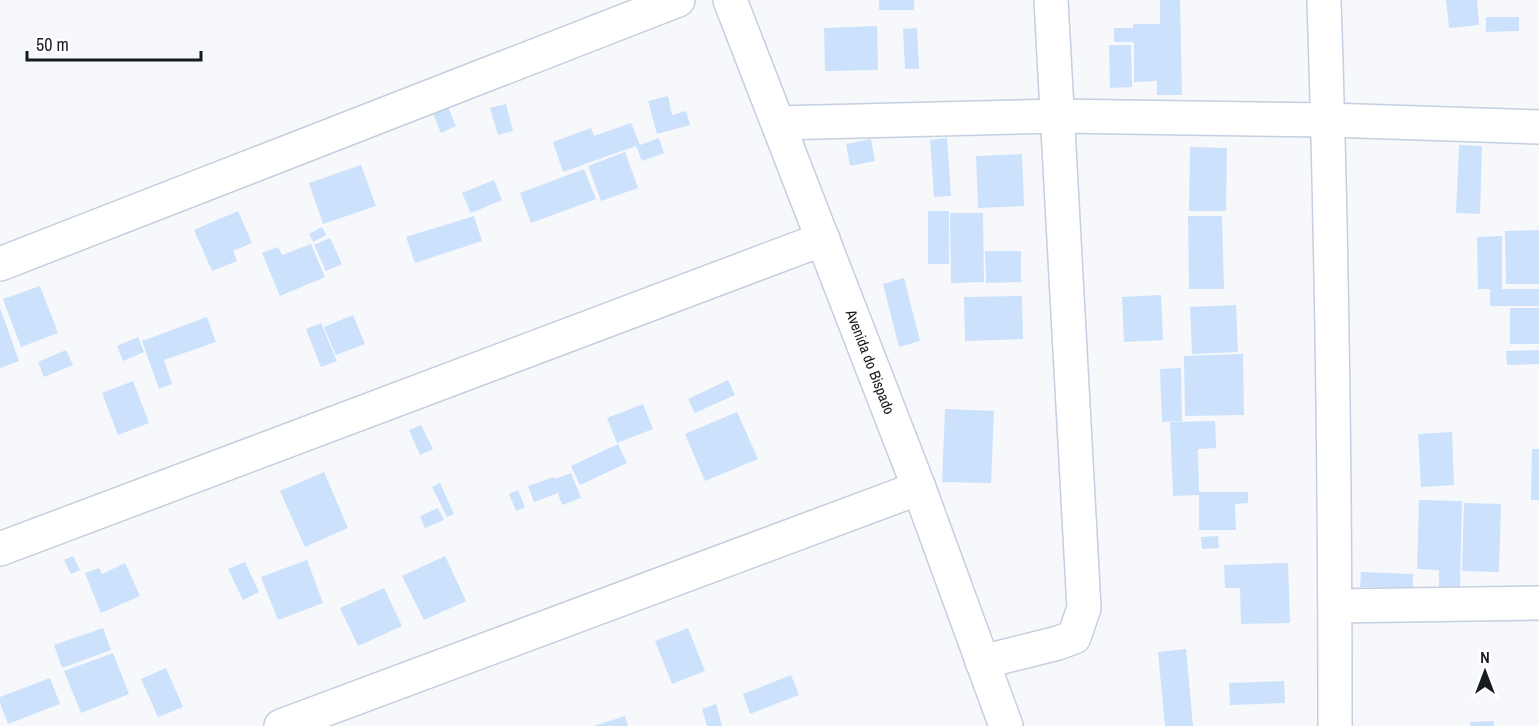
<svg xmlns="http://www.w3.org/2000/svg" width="1539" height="726" viewBox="0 0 1539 726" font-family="'Archivo Narrow',sans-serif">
<rect width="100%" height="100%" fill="#f6f8fc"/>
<g fill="#cce1fc">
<rect x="879" y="0" width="35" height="10"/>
<polygon points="1160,0 1180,0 1182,95 1157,95 1157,81 1134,82 1134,42 1114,42 1114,28 1133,28 1133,24 1160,24"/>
<polygon points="1446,0 1477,0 1479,25 1449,28"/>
<polygon points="1486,17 1519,17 1519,31 1486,32"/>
<polygon points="877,26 878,70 825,71 824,28"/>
<polygon points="917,28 919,69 905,69 903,29"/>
<polygon points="1109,45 1131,45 1132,87 1110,88"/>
<polygon points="668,96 672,115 686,111 690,125 657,134 648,101"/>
<polygon points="506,104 513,131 498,135 490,108"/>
<polygon points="447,105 456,126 441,133 432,111"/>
<polygon points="631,123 640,145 659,138 664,153 642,161 636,146 563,172 553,142 591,128 594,136"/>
<polygon points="947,138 951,196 934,197 930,140"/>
<polygon points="871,139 875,161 850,166 846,144"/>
<polygon points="1459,145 1482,146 1480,214 1456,213"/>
<polygon points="1190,147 1227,148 1226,211 1189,211"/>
<polygon points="625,152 638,188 601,201 588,166"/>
<polygon points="1022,154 1024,206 978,208 976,156"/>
<polygon points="361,165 376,206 323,224 309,183"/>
<polygon points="584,169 596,199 531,223 520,193"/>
<polygon points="494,180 502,200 471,213 462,193"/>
<polygon points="238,211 252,243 233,251 237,261 212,271 194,230"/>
<rect x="928" y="211" width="21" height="53"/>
<polygon points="950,213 983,213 984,282 951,283"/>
<polygon points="474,216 482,241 415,263 406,237"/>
<polygon points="1188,216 1222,216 1224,289 1189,289"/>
<polygon points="322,227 326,235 313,242 309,234"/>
<polygon points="1539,230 1539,284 1506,284 1505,231"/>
<polygon points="1502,236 1502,289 1539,289 1539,306 1490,306 1490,289 1478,289 1477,237"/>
<polygon points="330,238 342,264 326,271 314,245"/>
<polygon points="311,244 325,277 280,296 262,253 278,247 282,255"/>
<polygon points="985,251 1021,251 1021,282 986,283"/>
<polygon points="904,278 920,341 899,347 883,284"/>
<polygon points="40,286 58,333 21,347 3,299"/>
<polygon points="1161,295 1163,340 1124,342 1122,297"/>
<polygon points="1022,296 1023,339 965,341 964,297"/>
<polygon points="1236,305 1238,352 1192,354 1190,307"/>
<polygon points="0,308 19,361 0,368"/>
<rect x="1510" y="308" width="29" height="36"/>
<polygon points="353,315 365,344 336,355 324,327"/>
<polygon points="207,317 216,342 164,360 172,384 159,389 142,341"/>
<polygon points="321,323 337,361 321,367 306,329"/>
<polygon points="138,337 144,352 123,361 117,346"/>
<polygon points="66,350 73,365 44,377 38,362"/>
<polygon points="1539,350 1539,364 1507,365 1506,351"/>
<polygon points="1243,354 1244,415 1185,416 1184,356"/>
<polygon points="1181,368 1182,421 1162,422 1160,369"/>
<polygon points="728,380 735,395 695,413 688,399"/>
<polygon points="133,381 149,423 118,435 102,393"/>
<polygon points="643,404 653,429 617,443 607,418"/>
<polygon points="945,409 994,411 991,483 942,482"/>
<polygon points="737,412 758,459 705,481 685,434"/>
<polygon points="1215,421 1216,448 1198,449 1199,492 1248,492 1248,503 1235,504 1236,530 1199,530 1199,495 1173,496 1170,422"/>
<polygon points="421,425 433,449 420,455 409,430"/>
<polygon points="1452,432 1454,485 1421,487 1418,434"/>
<polygon points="618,444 627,463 580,485 571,466"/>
<polygon points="1532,449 1539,449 1539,500 1531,500"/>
<polygon points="324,472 348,528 305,547 280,491"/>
<polygon points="571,473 581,498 562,505 558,493 534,502 528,486 554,477 555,479"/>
<polygon points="440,483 454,514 447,517 432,487"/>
<polygon points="518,490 525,507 516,511 509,494"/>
<polygon points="1419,500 1462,501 1460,588 1439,588 1439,570 1417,569"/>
<polygon points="1464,503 1501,504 1499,572 1462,571"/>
<polygon points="438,508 444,520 425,528 420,516"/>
<polygon points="1218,536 1219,548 1202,549 1201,537"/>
<polygon points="73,556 80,570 71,574 64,560"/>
<polygon points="445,556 466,601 424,620 402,576"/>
<polygon points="307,560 323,603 278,620 261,577"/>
<polygon points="245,562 259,592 243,600 228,569"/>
<polygon points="125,563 140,596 101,613 85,573 99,568 102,574"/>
<polygon points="1288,563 1290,623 1241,624 1240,588 1225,588 1224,565"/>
<polygon points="1361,572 1413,574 1413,588 1360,587"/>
<polygon points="384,588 402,626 358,646 340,608"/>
<polygon points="103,628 111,650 62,668 54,645"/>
<polygon points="688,628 705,671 672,684 655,641"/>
<polygon points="1186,649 1193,726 1165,726 1158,652"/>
<polygon points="113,653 129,694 81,713 64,671"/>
<polygon points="166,668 183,707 158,717 141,679"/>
<polygon points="791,675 799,695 750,714 743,694"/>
<polygon points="50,678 60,704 8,724 0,703 0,697"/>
<polygon points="1284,681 1285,703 1230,705 1229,683"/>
<polygon points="716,704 722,726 707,726 702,709"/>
<polygon points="625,716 628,726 594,726"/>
<polygon points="1494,721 1494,726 1470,726 1470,722"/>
</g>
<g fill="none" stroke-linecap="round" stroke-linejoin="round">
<defs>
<g id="minor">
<path d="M 1324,0 C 1332,242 1335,484 1335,726"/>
<polyline points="778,123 1057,116 1328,120 1539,127"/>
<polyline points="0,264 678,0"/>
<polyline points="0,549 823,239"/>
<polyline points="1335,606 1539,603"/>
<polyline points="982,662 1058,643 1074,637 1084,608 1051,0"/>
<polyline points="281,726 919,488"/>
</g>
<polyline id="major" points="730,0 919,488 1006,726"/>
</defs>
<use href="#minor" stroke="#c4cfdf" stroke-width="36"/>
<use href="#major" stroke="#c4cfdf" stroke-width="36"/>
<use href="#minor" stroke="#fff" stroke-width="33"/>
<use href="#major" stroke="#fff" stroke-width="33"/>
</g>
<g text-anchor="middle" stroke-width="6" stroke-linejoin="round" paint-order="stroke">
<g font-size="15" fill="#171b20" stroke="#fff">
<text transform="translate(870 362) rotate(69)" y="5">Avenida do Bispado</text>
</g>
</g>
<g transform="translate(1485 672)" stroke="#ffffff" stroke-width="4.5" paint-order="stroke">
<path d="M0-4.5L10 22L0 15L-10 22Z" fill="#171b20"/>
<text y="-9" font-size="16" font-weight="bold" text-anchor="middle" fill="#171b20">N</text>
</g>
<path d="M27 51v9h174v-9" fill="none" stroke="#171b20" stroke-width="3"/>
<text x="36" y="51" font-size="18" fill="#171b20" stroke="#ffffff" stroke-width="4.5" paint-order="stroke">50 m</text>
</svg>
